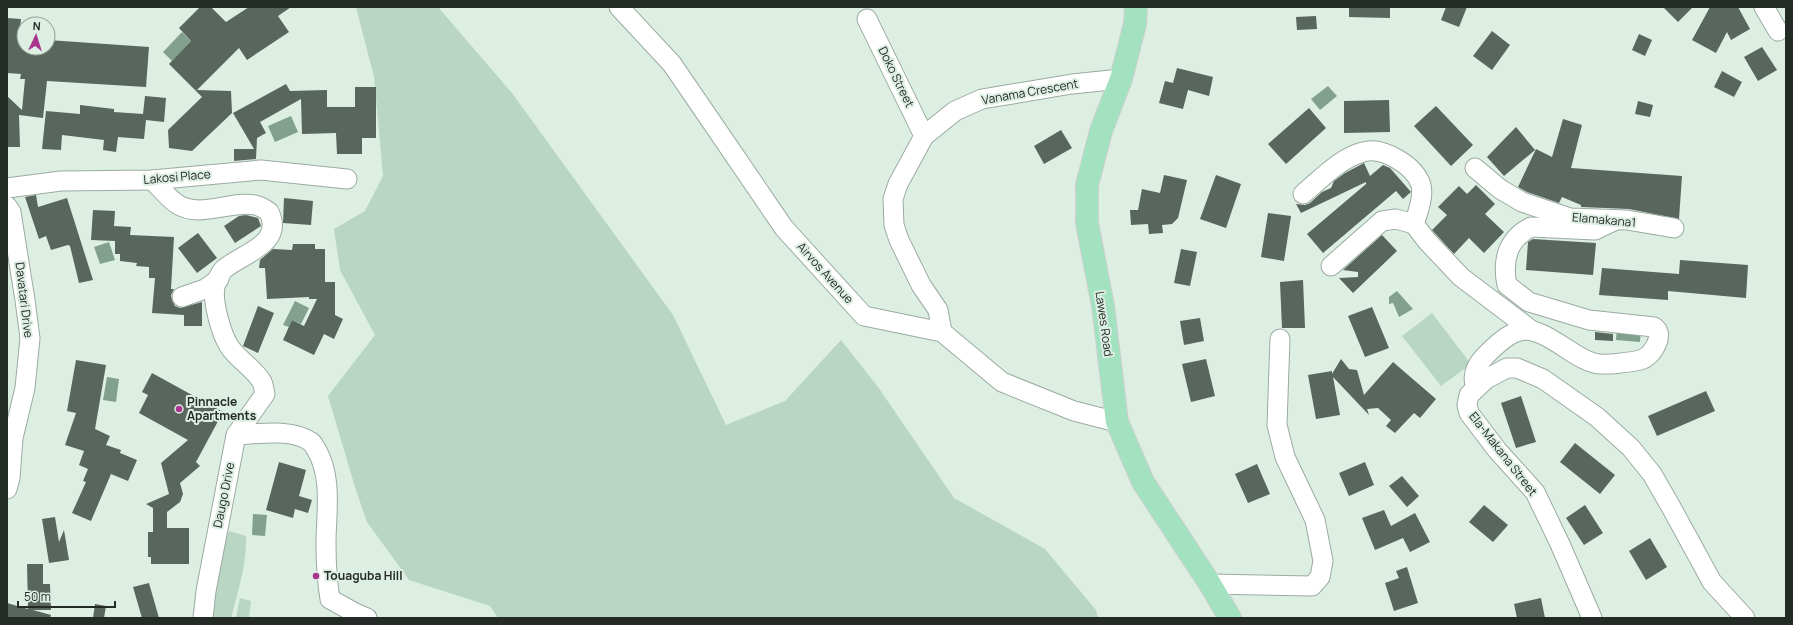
<svg xmlns="http://www.w3.org/2000/svg" width="1793" height="625" viewBox="0 0 1793 625" font-family="Manrope,sans-serif">
<rect width="100%" height="100%" fill="#ddeee3"/>
<g fill="#b8d6c3">
<polygon points="356,7 438,7 512,93 673,315 726,425 785,401 841,340 878,387 954,498 1045,549 1096,610 1098,618 498,618 490,606 409,580 367,522 355,487 328,396 375,335 340,270 334,229 365,211 383,176 374,77"/>
<polygon points="1432,313 1471,364 1441,386 1402,336"/>
<path d="M 229,531 L 246,536 C 247,564 238,591 231,618 L 211,618 L 220,558 Z"/>
<polygon points="240,598 251,601 249,618 236,618"/>
</g>
<g fill="#81a18e">
<polygon points="182,32 191,41 172,61 163,52"/>
<polygon points="1328,86 1337,96 1320,110 1311,99"/>
<polygon points="291,116 298,132 275,142 268,126"/>
<polygon points="109,242 115,260 100,264 94,247"/>
<polygon points="1397,291 1413,309 1399,317 1393,303 1389,304 1389,297"/>
<polygon points="295,301 309,308 301,324 292,320 289,327 283,325"/>
<polygon points="1617,327 1641,329 1640,342 1616,340"/>
<polygon points="107,377 119,379 116,402 103,400"/>
<polygon points="253,514 267,515 265,536 252,535"/>
</g>
<g fill="#58665d">
<polygon points="200,7 211,7 226,22 249,7 291,7 278,16 289,32 247,60 239,48 197,90 231,91 232,113 192,151 169,148 168,130 202,97 169,64 191,41 179,28"/>
<polygon points="1349,7 1390,7 1390,18 1349,17"/>
<polygon points="1446,7 1467,7 1459,27 1441,20"/>
<polygon points="1663,7 1693,7 1678,22"/>
<polygon points="1710,7 1738,7 1750,29 1731,40 1727,32 1716,53 1692,40"/>
<polygon points="1316,16 1317,29 1297,30 1296,17"/>
<polygon points="7,18 21,19 19,38 24,38 24,48 48,48 48,40 149,47 146,87 47,81 43,118 19,115 20,147 7,147 7,96 22,110 25,79 20,79 21,74 7,73"/>
<polygon points="1492,31 1510,45 1492,70 1473,56"/>
<polygon points="1639,34 1652,40 1645,56 1632,50"/>
<polygon points="1762,47 1777,70 1758,81 1744,57"/>
<polygon points="1177,68 1213,77 1209,96 1188,90 1183,109 1159,103 1165,81 1173,83"/>
<polygon points="1722,71 1742,82 1734,97 1714,87"/>
<polygon points="286,84 290,91 327,90 327,107 355,107 355,87 376,87 376,138 362,138 362,154 337,154 336,133 302,134 301,99 260,122 266,133 257,138 256,159 234,161 234,149 254,149 233,113"/>
<polygon points="145,96 166,98 164,122 146,120 144,139 118,137 116,152 103,150 104,140 62,135 61,150 42,149 46,111 80,114 80,105 114,109 114,112 143,114"/>
<polygon points="1389,100 1390,132 1344,133 1344,101"/>
<polygon points="1638,101 1653,105 1650,117 1635,114"/>
<polygon points="1436,106 1473,145 1451,166 1414,126"/>
<polygon points="1309,108 1326,128 1286,164 1268,144"/>
<polygon points="1563,119 1582,125 1571,168 1682,176 1679,219 1629,209 1581,207 1581,205 1562,197 1559,203 1527,192 1518,187 1536,149 1552,157"/>
<polygon points="1516,127 1535,150 1504,176 1487,157"/>
<polygon points="1061,130 1072,148 1044,164 1034,146"/>
<polygon points="1364,163 1370,176 1383,165 1390,168 1411,192 1403,199 1396,191 1323,253 1307,234 1366,184 1366,182 1301,213 1296,204 1305,205 1310,203 1322,192 1331,188 1334,181 1345,173"/>
<polygon points="1164,175 1187,180 1178,218 1172,224 1162,225 1163,233 1149,234 1148,224 1131,225 1130,210 1138,210 1142,189 1160,193"/>
<polygon points="1216,175 1241,184 1226,228 1200,219"/>
<polygon points="1476,185 1495,204 1485,214 1504,232 1484,253 1469,238 1454,254 1432,230 1447,215 1438,207 1459,186 1467,194"/>
<polygon points="36,195 38,207 67,198 93,280 79,283 70,246 68,245 51,250 46,236 39,239 25,197"/>
<polygon points="284,198 313,201 311,225 283,223"/>
<polygon points="93,210 115,211 114,226 131,227 130,235 174,237 171,289 174,289 171,295 172,300 175,306 180,308 202,302 202,326 184,326 184,315 152,313 155,278 149,278 149,267 136,266 137,263 120,261 120,254 115,254 115,241 91,240"/>
<polygon points="1268,213 1291,216 1284,261 1261,257"/>
<polygon points="246,215 258,218 261,226 235,243 224,226 239,216"/>
<polygon points="198,233 217,258 197,273 178,248"/>
<polygon points="1382,235 1397,251 1353,293 1339,278 1358,277 1358,272 1343,270"/>
<polygon points="1533,239 1596,243 1593,275 1526,270 1528,242"/>
<polygon points="293,244 315,244 315,249 325,249 325,282 335,282 335,315 343,319 334,339 324,334 314,355 283,340 292,320 304,326 317,299 309,299 309,297 267,299 265,268 259,268 260,260 273,249 292,250"/>
<polygon points="1181,249 1197,252 1190,286 1174,283"/>
<polygon points="1680,260 1748,265 1746,298 1668,291 1668,300 1599,295 1602,268 1679,274"/>
<polygon points="1303,280 1305,328 1282,328 1280,282"/>
<polygon points="258,306 274,313 258,353 243,346"/>
<polygon points="1372,307 1389,348 1365,357 1348,316"/>
<polygon points="1200,318 1204,341 1184,345 1180,321"/>
<polygon points="1595,332 1613,334 1613,341 1595,340"/>
<polygon points="1206,359 1215,396 1191,402 1182,364"/>
<polygon points="1341,359 1349,369 1357,370 1364,395 1393,362 1436,399 1420,418 1414,413 1395,433 1386,426 1391,420 1378,408 1367,409 1369,415 1333,377 1340,415 1316,419 1308,375 1332,371 1332,374"/>
<polygon points="76,360 106,365 95,429 110,436 106,445 121,450 120,453 137,460 128,481 111,474 91,521 72,513 86,482 83,481 88,469 79,465 84,451 65,445 76,413 67,411"/>
<polygon points="152,373 223,412 196,462 200,466 180,483 183,494 180,502 167,512 167,528 189,528 189,564 151,564 151,557 148,557 148,532 153,532 153,508 146,504 169,494 161,463 188,440 139,413 148,395 142,392"/>
<polygon points="1706,391 1715,411 1657,436 1648,416"/>
<polygon points="1521,396 1536,442 1516,448 1501,403"/>
<polygon points="1575,443 1615,475 1600,494 1560,462"/>
<polygon points="279,462 306,470 299,496 312,500 308,513 295,509 293,518 266,510"/>
<polygon points="1365,462 1374,485 1349,496 1339,473"/>
<polygon points="1257,464 1270,494 1248,503 1235,474"/>
<polygon points="1402,476 1419,496 1407,507 1389,486"/>
<polygon points="1484,505 1508,525 1493,542 1469,522"/>
<polygon points="1585,505 1603,533 1584,545 1566,518"/>
<polygon points="1384,510 1391,526 1415,513 1430,542 1410,552 1403,538 1375,550 1362,518"/>
<polygon points="55,517 59,542 64,530 69,560 49,563 42,519"/>
<polygon points="1650,538 1667,567 1646,580 1629,551"/>
<polygon points="27,564 43,564 43,584 50,584 51,610 33,610 51,615 50,618 7,618 7,603 28,609"/>
<polygon points="1407,567 1418,603 1394,611 1385,583 1399,578 1396,571"/>
<polygon points="149,583 159,618 142,618 133,587"/>
<polygon points="1541,598 1545,618 1517,618 1514,604"/>
<polygon points="95,604 106,606 104,618 93,618"/>
</g>
<g fill="none" stroke-linecap="round" stroke-linejoin="round">
<defs>
<g id="minor">
<polyline points="619,7 672,64 784,228 864,316 942,332 1002,382 1074,411 1117,422"/>
<polyline points="1764,7 1778,31"/>
<polyline points="867,19 924,136"/>
<polyline points="1475,168 1500,189 1522,202 1570,218 1627,220 1674,228"/>
<path d="M 152,180 C 160,187 168,198 177,204 C 200,219 231,200 255,205 C 260,206 265,209 269,212 C 285,245 240,254 223,270 C 220,274 216,282 215,287 C 212,301 221,333 229,346 C 237,359 254,368 262,382 C 264,386 264,391 265,394 L 236,435 L 206,591 L 203,618"/>
<polyline points="7,188 61,181 152,180 261,170 347,179"/>
<path d="M 1303,194 C 1321,179 1340,158 1363,152 C 1383,146 1415,166 1421,185 C 1424,197 1418,212 1414,224 L 1427,241 L 1461,277 L 1531,330"/>
<polyline points="7,206 11,212 25,300 30,338 25,388 13,438 10,478 7,489"/>
<polyline points="1331,266 1382,221 1396,219 1414,224"/>
<polyline points="182,297 205,289 219,279"/>
<polyline points="942,332 938,310 921,285 899,240 894,225 893,199 898,184 924,136 955,111 982,99 1072,84 1121,79"/>
<path d="M 1476,388 C 1471,375 1477,364 1486,355 C 1519,322 1529,324 1567,349 C 1576,355 1585,361 1594,363 C 1603,366 1635,362 1643,359 C 1650,356 1656,347 1658,340 C 1659,334 1659,331 1654,327 L 1589,320 L 1529,302 L 1507,285 C 1502,261 1507,239 1531,227 L 1595,230 L 1616,220"/>
<path d="M 236,435 C 257,434 292,428 311,442 C 313,443 314,447 316,449 C 333,477 326,513 326,544 C 326,563 327,581 330,599 L 355,613 L 367,618"/>
<polyline points="1210,584 1312,586 1320,577 1323,561 1315,520 1285,457 1277,425 1280,339"/>
<polyline points="1592,618 1560,544 1535,492 1497,450 1469,413 1467,405 1469,395 1486,379 1507,368 1517,368 1543,379 1597,417 1631,448 1652,474 1671,507 1712,582 1745,618"/>
</g>
<polyline id="major" points="1136,7 1135,24 1121,79 1101,131 1087,185 1087,223 1103,306 1117,422 1143,482 1210,584 1230,618"/>
</defs>
<use href="#minor" stroke="#9baba1" stroke-width="21"/>
<use href="#major" stroke="#cfd0cf" stroke-width="24"/>
<use href="#minor" stroke="#fff" stroke-width="19"/>
<use href="#major" stroke="#a2e2c0" stroke-width="22"/>
</g>
<g fill="#a9358e" stroke="#ddeee3" stroke-width="1.5">
<circle cx="179" cy="409" r="4"/>
<circle cx="316" cy="576" r="4"/>
</g>
<g text-anchor="middle" stroke-width="4" stroke-linejoin="round" paint-order="stroke">
<g font-size="12" fill="#242a26" stroke="#ddeee3">
<text transform="translate(896 77) rotate(64)" y="4">Doko Street</text>
<text transform="translate(1030 92) rotate(-10)" y="4">Vanama Crescent</text>
<text transform="translate(177 177) rotate(-5)" y="4">Lakosi Place</text>
<text transform="translate(1604 220) rotate(5)" y="4">Elamakana1</text>
<text transform="translate(825 273) rotate(48)" y="4">Airvos Avenue</text>
<text transform="translate(24 300) rotate(83)" y="4">Davatari Drive</text>
<text transform="translate(1104 324) rotate(82)" y="4">Lawes Road</text>
<text transform="translate(1503 454) rotate(52)" y="4">Ela-Makana Street</text>
<text transform="translate(224 495) rotate(-79)" y="4">Daugo Drive</text>
</g>
<g font-size="12" font-weight="bold" fill="#242a26" stroke="#ddeee3" text-anchor="start">
<text x="187" y="406">Pinnacle<tspan x="187" dy="14">Apartments</tspan></text>
<text x="324" y="580">Touaguba Hill</text>
</g>
</g>
<rect width="1793" height="625" fill="none" stroke="#242a26" stroke-width="16"/>
<g transform="translate(36 36) rotate(4)"><circle r="19" fill="#ddeee3" stroke="#93a097"/>
<path d="M0-3L7 15L0 10L-7 15Z" fill="#a9358e"/>
<text y="-6" font-size="11" font-weight="bold" text-anchor="middle" fill="#242a26">N</text>
</g>
<path d="M18 601v6h97v-6" fill="none" stroke="#242a26" stroke-width="2"/>
<text x="24" y="601" font-size="12" fill="#242a26" stroke="#ddeee3" stroke-width="3" paint-order="stroke">50 m</text>
</svg>
